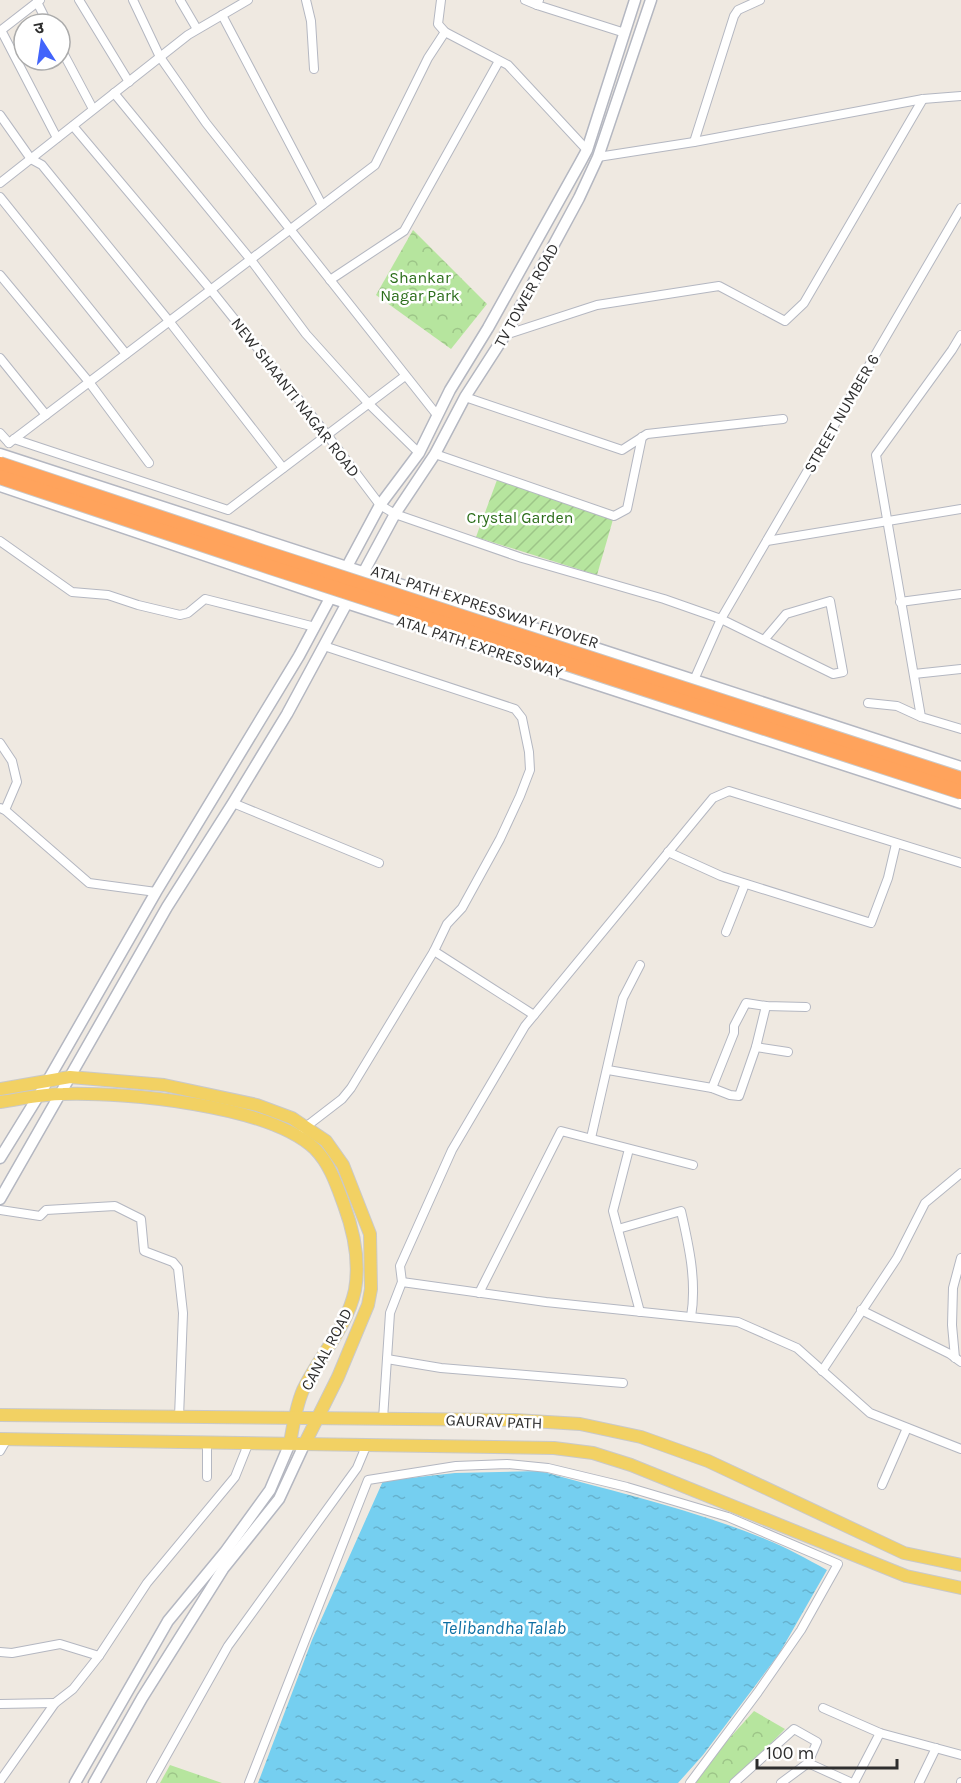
<svg xmlns="http://www.w3.org/2000/svg" width="961" height="1783" viewBox="0 0 961 1783" font-family="Karla,'Noto Sans Devanagari',sans-serif">
<defs>
<pattern id="park-crowns" width="20" height="18" patternUnits="userSpaceOnUse" patternTransform="scale(1.5)"><rect width="20" height="18" fill="#b6e59e"/><path d="M2 6a3 3 0 1 1 6 0M12 15a3 3 0 1 1 6 0" fill="none" stroke="#9dc588"/></pattern>
<pattern id="garden-furrows" width="10" height="10" patternUnits="userSpaceOnUse" patternTransform="scale(1.5)"><rect width="10" height="10" fill="#b6e59e"/><path d="M-1 1l2-2M0 10L10 0M9 11l2-2" fill="none" stroke="#9dc588"/></pattern>
<pattern id="water-ripples" width="26" height="14" patternUnits="userSpaceOnUse" patternTransform="scale(1.5)"><rect width="26" height="14" fill="#75cff0"/><path d="M2 4q2-2 4 0t4 0M15 11q2-2 4 0t4 0" fill="none" stroke="#66b2ce"/></pattern>
</defs>
<rect width="100%" height="100%" fill="#efe9e1"/>
<g fill="url(#park-crowns)">
<polygon points="413,230 487,304 451,349 376,295"/>
<polygon points="754,1711 785,1729 732,1783 689,1783"/>
<polygon points="170,1765 222,1783 160,1783"/>
</g>
<polygon fill="url(#garden-furrows)" points="497,480 509,480 614,516 597,575 476,537"/>
<path fill="url(#water-ripples)" d="M 540,1471 C 615,1492 692,1509 765,1539 C 786,1547 807,1559 827,1570 L 779,1654 L 703,1755 L 678,1783 L 258,1783 L 312,1640 L 383,1481 L 455,1473 Z"/>
<g fill="none" stroke-linecap="round" stroke-linejoin="round">
<defs>
<g id="street">
<polyline points="79,0 129,82"/>
<polyline points="133,0 160,57 206,123 437,415"/>
<polyline points="180,0 197,29"/>
<polyline points="306,0 311,21 314,69"/>
<polyline points="441,0 438,24 445,32"/>
<polyline points="525,0 537,5"/>
<polyline points="539,0 537,5 625,33"/>
<polyline points="37,2 48,24"/>
<polyline points="222,15 322,205"/>
<polyline points="1,30 57,138"/>
<polyline points="0,31 40,0"/>
<polyline points="60,47 93,109"/>
<polyline points="114,93 251,260 306,334 369,404 419,453"/>
<polyline points="0,115 31,159 42,165 169,321 283,468"/>
<polyline points="73,126 211,290 328,436 380,505 395,514 522,558 664,599 721,619 833,674 843,672 830,601 786,614 764,640"/>
<polyline points="694,142 734,16 738,10 760,0"/>
<polyline points="598,157 694,142 923,99 961,96"/>
<polyline points="0,183 188,35 248,0"/>
<polyline points="0,197 126,354"/>
<polyline points="0,275 89,382 149,463"/>
<polyline points="330,280 404,231 499,61"/>
<polyline points="505,335 597,305 719,286 785,321 804,303 923,99"/>
<polyline points="961,335 952,350 876,455 921,717 961,729"/>
<polyline points="0,358 46,415"/>
<polyline points="465,397 622,450 647,434 783,419"/>
<polyline points="0,433 9,443"/>
<polyline points="14,439 228,510 405,376"/>
<polyline points="9,443 375,165 428,58 445,32 508,65 587,150"/>
<polyline points="435,454 614,516 627,509 642,437"/>
<polyline points="0,541 72,592 108,595 138,605 180,615 188,613 205,599 315,627"/>
<polyline points="767,541 961,509"/>
<polyline points="900,602 961,594"/>
<polyline points="914,674 961,669"/>
<polyline points="694,680 721,619 961,208"/>
<polyline points="868,703 897,706 921,717"/>
<polyline points="0,743 12,761 17,782 5,810"/>
<polyline points="233,803 379,863"/>
<polyline points="0,808 5,810 89,883 156,892"/>
<polyline points="668,852 721,876 871,923 888,878 896,844"/>
<polyline points="726,932 745,884"/>
<polyline points="434,951 534,1015"/>
<polyline points="756,1047 788,1052"/>
<polyline points="608,1070 712,1088 730,1095 739,1096 756,1047 766,1006"/>
<polyline points="712,1088 734,1033 734,1026 746,1003 766,1006 806,1007"/>
<polyline points="303,1129 342,1099 351,1088 434,951 447,924 462,908 500,839 520,796 530,770 529,752 522,718 515,709 324,646"/>
<polyline points="591,1138 623,998 640,965"/>
<polyline points="629,1149 613,1211 640,1312"/>
<polyline points="0,1210 40,1216 46,1210 115,1206 141,1219 144,1251 173,1262 178,1268 183,1313 179,1417"/>
<path d="M 618,1229 L 681,1211 C 689,1246 697,1282 691,1317"/>
<polyline points="402,1282 400,1266 452,1150 525,1026 713,798 729,791 961,863"/>
<polyline points="479,1293 561,1131 693,1165"/>
<polyline points="861,1310 950,1354 961,1362"/>
<polyline points="955,1358 952,1325 953,1288 961,1258"/>
<polyline points="387,1359 441,1368 623,1383"/>
<polyline points="822,1371 897,1258 925,1203 961,1173"/>
<polyline points="383,1419 390,1313 402,1282 546,1302 738,1322 797,1348 870,1413 961,1449"/>
<polyline points="0,1451 7,1439"/>
<polyline points="207,1477 207,1442"/>
<polyline points="882,1485 907,1428"/>
<polyline points="0,1652 12,1653 60,1644 99,1656"/>
<polyline points="0,1704 55,1703"/>
<polyline points="823,1708 880,1733 961,1755"/>
<polyline points="0,1781 55,1703 73,1689 99,1656 147,1583 235,1477 249,1442"/>
<polyline points="151,1783 228,1646 357,1468 367,1444"/>
<polyline points="249,1783 368,1480 456,1466 507,1464 548,1468 627,1487 728,1517 838,1564 801,1630 758,1692 690,1783"/>
<polyline points="734,1783 794,1729 817,1742 808,1763"/>
<polyline points="781,1783 808,1763 852,1783"/>
<polyline points="854,1783 880,1733"/>
<polyline points="919,1783 936,1748"/>
<polyline points="961,1783 961,1782"/>
</g>
<g id="secondary">
<polyline points="0,454 961,767"/>
<polyline points="0,486 331,598 961,803"/>
<polyline points="0,1158 47,1082 156,892 299,656 380,505 419,453 450,390 488,328 580,163 587,150 635,0"/>
<polyline points="0,1199 167,907 233,803 287,714 395,514 435,454 465,397 505,335 579,198 598,157 651,0"/>
<polyline points="75,1783 168,1621 225,1552 270,1490 290,1443"/>
<polyline points="94,1783 142,1698 223,1569 279,1499 305,1443"/>
</g>
<g id="primary">
<polyline points="0,1089 70,1077 164,1085 257,1105 292,1118 326,1141 343,1165 370,1234 371,1289 368,1305 338,1377 305,1443"/>
<path d="M 0,1102 C 21,1099 42,1094 63,1094 C 126,1092 269,1105 315,1149 C 330,1164 337,1186 344,1205 C 354,1232 360,1261 355,1290 C 347,1328 319,1356 303,1390 C 296,1406 293,1426 290,1443"/>
<polyline points="0,1415 515,1420 580,1424 641,1437 708,1461 904,1553 961,1565"/>
<polyline points="0,1439 554,1448 593,1453 631,1465 906,1576 961,1588"/>
</g>
</defs>
<use href="#street" stroke="#b4b7c1" stroke-width="10"/>
<use href="#secondary" stroke="#b4b7c1" stroke-width="13"/>
<use href="#primary" stroke="#c9c9c9" stroke-width="14"/>
<use href="#street" stroke="#fff" stroke-width="8"/>
<use href="#secondary" stroke="#fff" stroke-width="10"/>
<use href="#primary" stroke="#f2d163" stroke-width="12"/>
<defs>
<g id="highway-bridge">
<polyline points="0,464 263,552 961,779"/>
<polyline points="0,477 270,567 961,792"/>
</g>
</defs>
<use href="#highway-bridge" stroke="#c9c9c9" stroke-width="16" stroke-linecap="butt"/>
<use href="#highway-bridge" stroke="#ffa35c" stroke-width="14"/>
</g>
<g text-anchor="middle" stroke-width="5" stroke-linejoin="round" paint-order="stroke">
<g font-size="16" fill="#2c6e1b" stroke="#fff">
<text x="420" y="283">Shankar<tspan x="420" dy="18">Nagar Park</tspan></text>
<text x="520" y="523">Crystal Garden</text>
</g>
<g font-size="16" fill="#2e2e2e" stroke="#fff">
<text transform="translate(526 295) rotate(-61)" y="6">TV TOWER ROAD</text>
<text transform="translate(296 397) rotate(52)" y="6">NEW SHAANTI NAGAR ROAD</text>
<text transform="translate(841 413) rotate(-60)" y="6">STREET NUMBER 6</text>
<text transform="translate(485 606) rotate(18)" y="6">ATAL PATH EXPRESSWAY FLYOVER</text>
<text transform="translate(480 646) rotate(18)" y="6">ATAL PATH EXPRESSWAY</text>
<text transform="translate(326 1349) rotate(-62)" y="6">CANAL ROAD</text>
<text transform="translate(494 1421) rotate(2)" y="6">GAURAV PATH</text>
</g>
<g font-size="18" font-style="italic" fill="#0d6fa3" stroke="#fff">
<text x="504" y="1634">Telibandha Talab</text>
</g>
</g>
<g transform="translate(42 42) rotate(348)"><circle r="28" fill="#ffffff" stroke="#ababab" stroke-width="1.5"/>
<path d="M0-4.5L10 22L0 15L-10 22Z" fill="#4264fb"/>
<text y="-9" font-size="16" font-weight="bold" text-anchor="middle" fill="#2e2e2e">उ</text>
</g>
<path d="M757 1759v9h140v-9" fill="none" stroke="#2e2e2e" stroke-width="3"/>
<text x="766" y="1759" font-size="18" fill="#2e2e2e" stroke="#ffffff" stroke-width="4.5" paint-order="stroke">100 m</text>
</svg>
